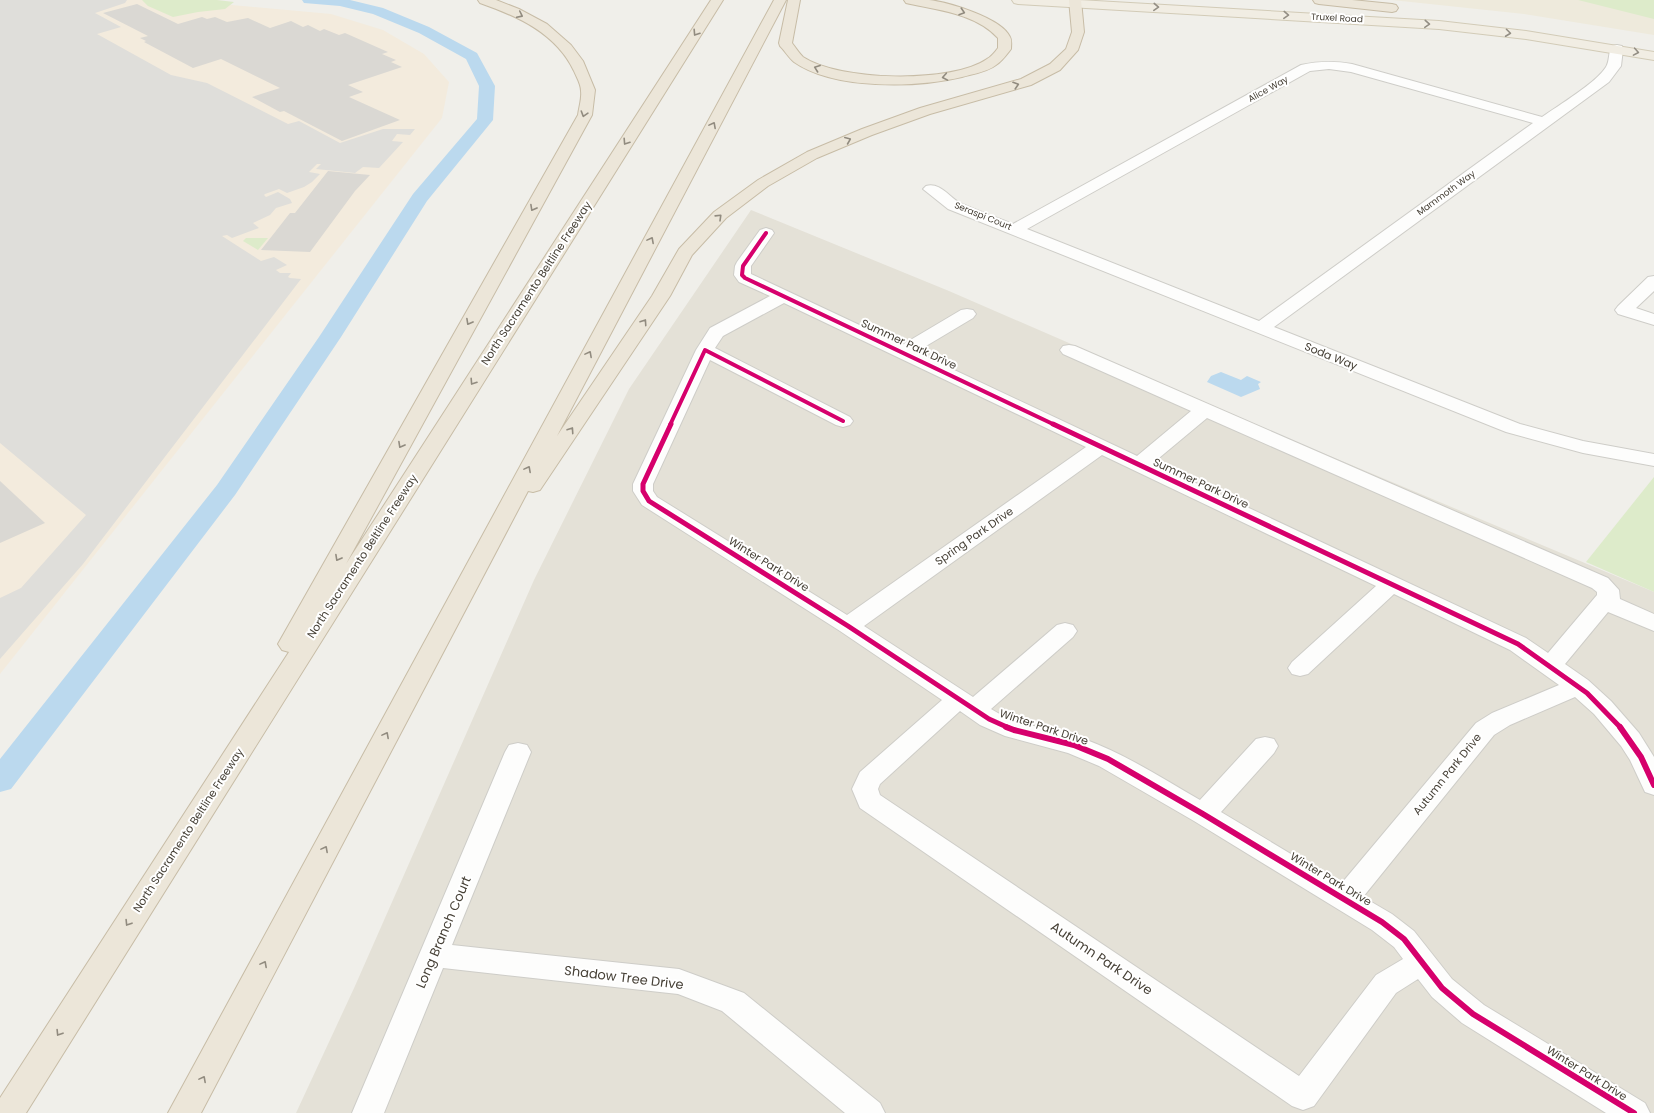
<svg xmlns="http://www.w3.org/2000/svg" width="1654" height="1113" viewBox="0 0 1654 1113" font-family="Poppins,sans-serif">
<rect width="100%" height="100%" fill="#f0efea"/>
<polygon fill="#e4e1d7" points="751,210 949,291 1299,443 1654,592 1654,1113 296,1113 355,986 534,580 629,389"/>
<polygon fill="#f3ebdd" points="0,0 143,0 221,4 331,14 383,30 424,54 449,82 442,118 0,674"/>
<polygon fill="#eeeadc" points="1392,0 1654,0 1654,35 1524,14"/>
<g fill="#ddebca">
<polygon points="142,0 217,0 234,2 225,9 198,12 173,17 148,6"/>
<polygon points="1578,0 1654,0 1654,19"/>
<polygon points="246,238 268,238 258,250 243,241"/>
<polygon points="1654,477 1654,592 1586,562"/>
</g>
<polygon fill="#dfdeda" points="0,0 127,0 125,3 95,13 121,27 97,34 171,75 207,83 288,124 299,121 340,143 383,129 415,129 410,135 397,134 392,141 403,142 379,168 363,167 355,173 316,169 321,164 317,164 309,172 320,174 312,182 304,187 287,193 279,189 265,194 264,195 266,197 278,192 290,199 292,203 276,208 270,215 253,223 259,228 232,238 227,235 222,236 261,261 274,257 287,265 276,270 280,273 291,273 288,277 290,278 301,279 83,564 0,659 0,598 21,588 86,515 0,443"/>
<polygon fill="#bbd9ee" points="1221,372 1241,380 1247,376 1261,382 1258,384 1260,389 1241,397 1207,382 1211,376"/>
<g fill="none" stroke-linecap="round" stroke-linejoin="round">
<polygon fill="#bbd9ee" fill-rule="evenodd" points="302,0 350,0 383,8 429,27 477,53 495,86 493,120 427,201 341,337 235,495 11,789 0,792 0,759 217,485 319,337 413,194 477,119 479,86 466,59 419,33 373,14 340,6 304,3"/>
</g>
<g fill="#dad8d3">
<polygon points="137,4 178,24 202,17 207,19 215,17 227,22 248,18 270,28 291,21 303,27 308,25 320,31 324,29 339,35 345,33 388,52 382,54 396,60 391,62 402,67 348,85 363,92 349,97 400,120 342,141 284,111 280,112 252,97 280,88 221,59 193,68 144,42 146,41 140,38 148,36 103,13"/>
<polygon points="328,171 370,175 355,191 310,252 261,250 290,213 295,213"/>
<polygon points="0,481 45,523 0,543"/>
</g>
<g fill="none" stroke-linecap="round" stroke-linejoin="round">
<defs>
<g id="minor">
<path d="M 1617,45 L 1622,46 L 1623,49 L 1621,66 L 1609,82 L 1274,327 L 1520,424 L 1583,441 L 1654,454 L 1654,466 L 1583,453 L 1506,432 L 948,209 L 923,189 L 926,186 C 940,182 949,197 960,203 C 977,211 996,217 1013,224 L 1301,65 C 1319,61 1335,61 1352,64 L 1542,117 C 1559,105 1596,83 1606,67 C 1610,61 1608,52 1612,46 ZM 1329,69 L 1351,72 L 1533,123 L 1259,321 L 1027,229 L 1310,71 Z"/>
<path d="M 766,228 L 772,230 L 774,233 L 751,266 L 751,274 L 902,345 L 961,310 L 967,309 L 973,310 L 976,314 L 973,318 L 916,352 L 1137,456 L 1191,411 L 1063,354 L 1060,350 L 1063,346 L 1069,345 L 1075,346 L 1608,578 L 1619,590 L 1620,599 L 1654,614 L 1654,631 L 1608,612 L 1565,664 L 1588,680 L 1611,701 L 1639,733 L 1654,757 L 1654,795 L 1645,792 L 1630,760 L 1621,746 L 1594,714 L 1575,697 L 1510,725 L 1494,735 L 1363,897 L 1392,914 L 1414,931 L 1452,979 L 1484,1005 L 1645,1103 L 1650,1113 L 1606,1113 L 1462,1023 L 1432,997 L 1418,979 L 1396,993 L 1314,1106 L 1303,1110 L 1292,1106 L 860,808 L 852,789 L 860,772 L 942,700 L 840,631 L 642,505 L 633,491 L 633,484 L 696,350 L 710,328 L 770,296 L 739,282 L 734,275 L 735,266 L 737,262 L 760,230 ZM 784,303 L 1086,447 L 847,615 L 657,497 L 653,491 L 653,484 L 710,360 L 836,425 L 843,427 L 850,425 L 853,421 L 850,417 L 715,348 L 723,336 ZM 1207,418 L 1592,588 L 1597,592 L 1597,595 L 1548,653 L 1526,638 L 1153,463 ZM 1102,455 L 1376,586 L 1292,662 L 1288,668 L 1292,674 L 1300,676 L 1308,674 L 1394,594 L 1510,650 L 1559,685 L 1492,713 L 1476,723 L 1341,884 L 1221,812 L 1274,753 L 1278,746 L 1274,739 L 1265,737 L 1256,739 L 1200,800 C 1162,778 1125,754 1084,739 C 1053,728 1019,727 991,709 L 1073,637 L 1077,631 L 1073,625 L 1065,623 L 1057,625 L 973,697 L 864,626 ZM 960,711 L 980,725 L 1005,736 L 1068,753 L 1099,766 L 1194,821 L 1372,930 L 1394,947 L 1403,959 L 1376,975 L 1299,1076 L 880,795 L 878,789 L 880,784 Z"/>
<polygon points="1654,276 1654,291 1636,308 1654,314 1654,325 1618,314 1615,310 1618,306 1648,277"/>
<polygon points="518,743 527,745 531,752 452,945 679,969 744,993 880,1103 885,1113 845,1113 722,1011 678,994 443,968 384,1113 352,1113 505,752 509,745"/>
</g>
<polygon id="major" points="1012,0 1079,0 1439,21 1526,31 1654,52 1654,60 1526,39 1439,29 1018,4 1014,3"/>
<g id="highway">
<path d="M 478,0 L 496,0 L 519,9 L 547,24 L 571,45 L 583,61 L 595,90 L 592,115 L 346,564 L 711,0 L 723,0 L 26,1113 L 0,1113 L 0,1098 L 289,652 L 282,650 L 278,644 L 578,115 C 579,107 582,99 581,91 C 581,84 576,76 574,71 C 556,33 517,16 480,3 Z"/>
<polygon points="774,0 786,0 557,436 652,296 679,249 714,212 758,180 807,152 862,129 920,108 1021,79 1050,64 1066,49 1072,32 1069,0 1081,0 1084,32 1078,50 1060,70 1031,85 930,114 872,135 817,158 768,186 726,218 692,255 670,296 540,490 533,492 528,491 201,1113 168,1113"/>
<path d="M 788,0 L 800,0 L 792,43 C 795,47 799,53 803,57 C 839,81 951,84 987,59 C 991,57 995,52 998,48 L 998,38 C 975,13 937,10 906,3 L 904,0 C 912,0 921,0 929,0 C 948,2 1002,18 1010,37 C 1012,40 1011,45 1011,49 C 1007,54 1002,61 996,65 C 987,72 973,74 962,77 C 916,88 834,90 794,62 C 789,58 785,51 780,46 L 779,43 Z"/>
<polygon points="1313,0 1352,0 1392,4 1396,5 1398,8 1396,11 1392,12 1319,4 1315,3"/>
</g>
</defs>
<use href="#minor" stroke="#cecdc8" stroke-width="2"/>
<use href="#major" stroke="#d2cbb7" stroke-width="2"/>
<use href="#highway" stroke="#c7bca6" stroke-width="2"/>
<use href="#minor" fill="#fdfdfc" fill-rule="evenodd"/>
<use href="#major" fill="#f1ede3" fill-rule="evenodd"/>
<use href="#highway" fill="#ece6d9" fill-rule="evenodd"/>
<defs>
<g id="cycleway-far2">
<polyline points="766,233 743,266 742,275 745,278 1055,425"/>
<polyline points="670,425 705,350 843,421"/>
</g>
<g id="cycleway-far1">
<polyline points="671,424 643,484 643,491 649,501 848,626 989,719 1009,728"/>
<polyline points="1053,424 1518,644 1587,693 1621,728"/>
</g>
<g id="cycleway">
<polyline points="1006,727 1014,730 1074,745 1108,759 1203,814 1382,922 1404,939 1442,988 1473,1014 1634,1113"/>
<polyline points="1620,727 1641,757 1654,785"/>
</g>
</defs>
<use href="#cycleway-far2" stroke="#fff" stroke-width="6"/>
<use href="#cycleway-far1" stroke="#fff" stroke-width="8"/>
<use href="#cycleway" stroke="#fff" stroke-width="9"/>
<use href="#cycleway-far2" stroke="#d6006c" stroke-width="4"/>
<use href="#cycleway-far1" stroke="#d6006c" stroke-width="5"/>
<use href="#cycleway" stroke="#d6006c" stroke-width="6"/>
</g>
<defs><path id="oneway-chevron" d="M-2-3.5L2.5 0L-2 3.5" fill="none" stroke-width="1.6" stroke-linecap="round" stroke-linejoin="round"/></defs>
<g stroke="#938e84">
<use href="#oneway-chevron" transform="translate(1156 7) rotate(3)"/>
<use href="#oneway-chevron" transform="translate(1286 15) rotate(3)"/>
<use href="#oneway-chevron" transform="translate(1427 24) rotate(4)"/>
<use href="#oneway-chevron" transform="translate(1508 33) rotate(7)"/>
<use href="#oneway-chevron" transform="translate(1636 52) rotate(10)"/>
</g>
<g stroke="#918b7f">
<use href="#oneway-chevron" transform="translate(962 12) rotate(18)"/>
<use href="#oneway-chevron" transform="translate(520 15) rotate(26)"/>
<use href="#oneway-chevron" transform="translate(696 33) rotate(123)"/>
<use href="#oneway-chevron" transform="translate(817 68) rotate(-160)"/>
<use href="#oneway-chevron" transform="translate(945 77) rotate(170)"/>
<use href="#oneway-chevron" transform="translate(1016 85) rotate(-18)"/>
<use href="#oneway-chevron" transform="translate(584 114) rotate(107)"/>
<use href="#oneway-chevron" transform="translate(713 125) rotate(-62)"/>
<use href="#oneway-chevron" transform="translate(848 140) rotate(-23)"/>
<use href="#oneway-chevron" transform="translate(626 142) rotate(123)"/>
<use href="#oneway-chevron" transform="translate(533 208) rotate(119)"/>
<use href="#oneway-chevron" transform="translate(719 217) rotate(-44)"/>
<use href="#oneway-chevron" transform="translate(651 240) rotate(-62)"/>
<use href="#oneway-chevron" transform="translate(469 322) rotate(119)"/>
<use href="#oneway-chevron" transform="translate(644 322) rotate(-56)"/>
<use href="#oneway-chevron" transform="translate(589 354) rotate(-62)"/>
<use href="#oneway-chevron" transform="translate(473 382) rotate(123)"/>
<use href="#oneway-chevron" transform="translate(571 430) rotate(-56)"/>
<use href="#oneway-chevron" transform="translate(401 445) rotate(119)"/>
<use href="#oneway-chevron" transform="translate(528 469) rotate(-62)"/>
<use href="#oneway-chevron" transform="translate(338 558) rotate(119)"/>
<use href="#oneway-chevron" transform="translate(386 735) rotate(-62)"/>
<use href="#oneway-chevron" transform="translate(325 849) rotate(-62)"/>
<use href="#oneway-chevron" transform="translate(128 923) rotate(122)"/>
<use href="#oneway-chevron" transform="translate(264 964) rotate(-62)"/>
<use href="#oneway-chevron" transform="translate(59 1033) rotate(122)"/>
<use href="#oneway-chevron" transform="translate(203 1079) rotate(-62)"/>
</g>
<g text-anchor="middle" stroke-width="4" stroke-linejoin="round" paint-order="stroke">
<g font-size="9" fill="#464036" stroke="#fff">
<text transform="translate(1337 18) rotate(3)" y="3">Truxel Road</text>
<text transform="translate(1268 89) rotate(-29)" y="3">Alice Way</text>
<text transform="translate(1446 193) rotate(-36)" y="3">Mammoth Way</text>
<text transform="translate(983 216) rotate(22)" y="3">Seraspi Court</text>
</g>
<g font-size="11" fill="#464036" stroke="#fff">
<text transform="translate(536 283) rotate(-57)" y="4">North Sacramento Beltline Freeway</text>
<text transform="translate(909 344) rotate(25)" y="4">Summer Park Drive</text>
<text transform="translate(1331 356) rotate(22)" y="4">Soda Way</text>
<text transform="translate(1201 483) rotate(25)" y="4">Summer Park Drive</text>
<text transform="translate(974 536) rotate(-35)" y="4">Spring Park Drive</text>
<text transform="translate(362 556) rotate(-57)" y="4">North Sacramento Beltline Freeway</text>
<text transform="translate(769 564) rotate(32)" y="4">Winter Park Drive</text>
<text transform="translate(1044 727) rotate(18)" y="4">Winter Park Drive</text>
<text transform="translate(1447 774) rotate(-51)" y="4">Autumn Park Drive</text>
<text transform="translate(188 830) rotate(-57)" y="4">North Sacramento Beltline Freeway</text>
<text transform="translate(1331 879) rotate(31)" y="4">Winter Park Drive</text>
<text transform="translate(1587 1073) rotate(32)" y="4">Winter Park Drive</text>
</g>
<g font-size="13" fill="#464036" stroke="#fff">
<text transform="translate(443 932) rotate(-67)" y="5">Long Branch Court</text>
<text transform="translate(1102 958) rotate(34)" y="5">Autumn Park Drive</text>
<text transform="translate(624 977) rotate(7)" y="5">Shadow Tree Drive</text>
</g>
</g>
</svg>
